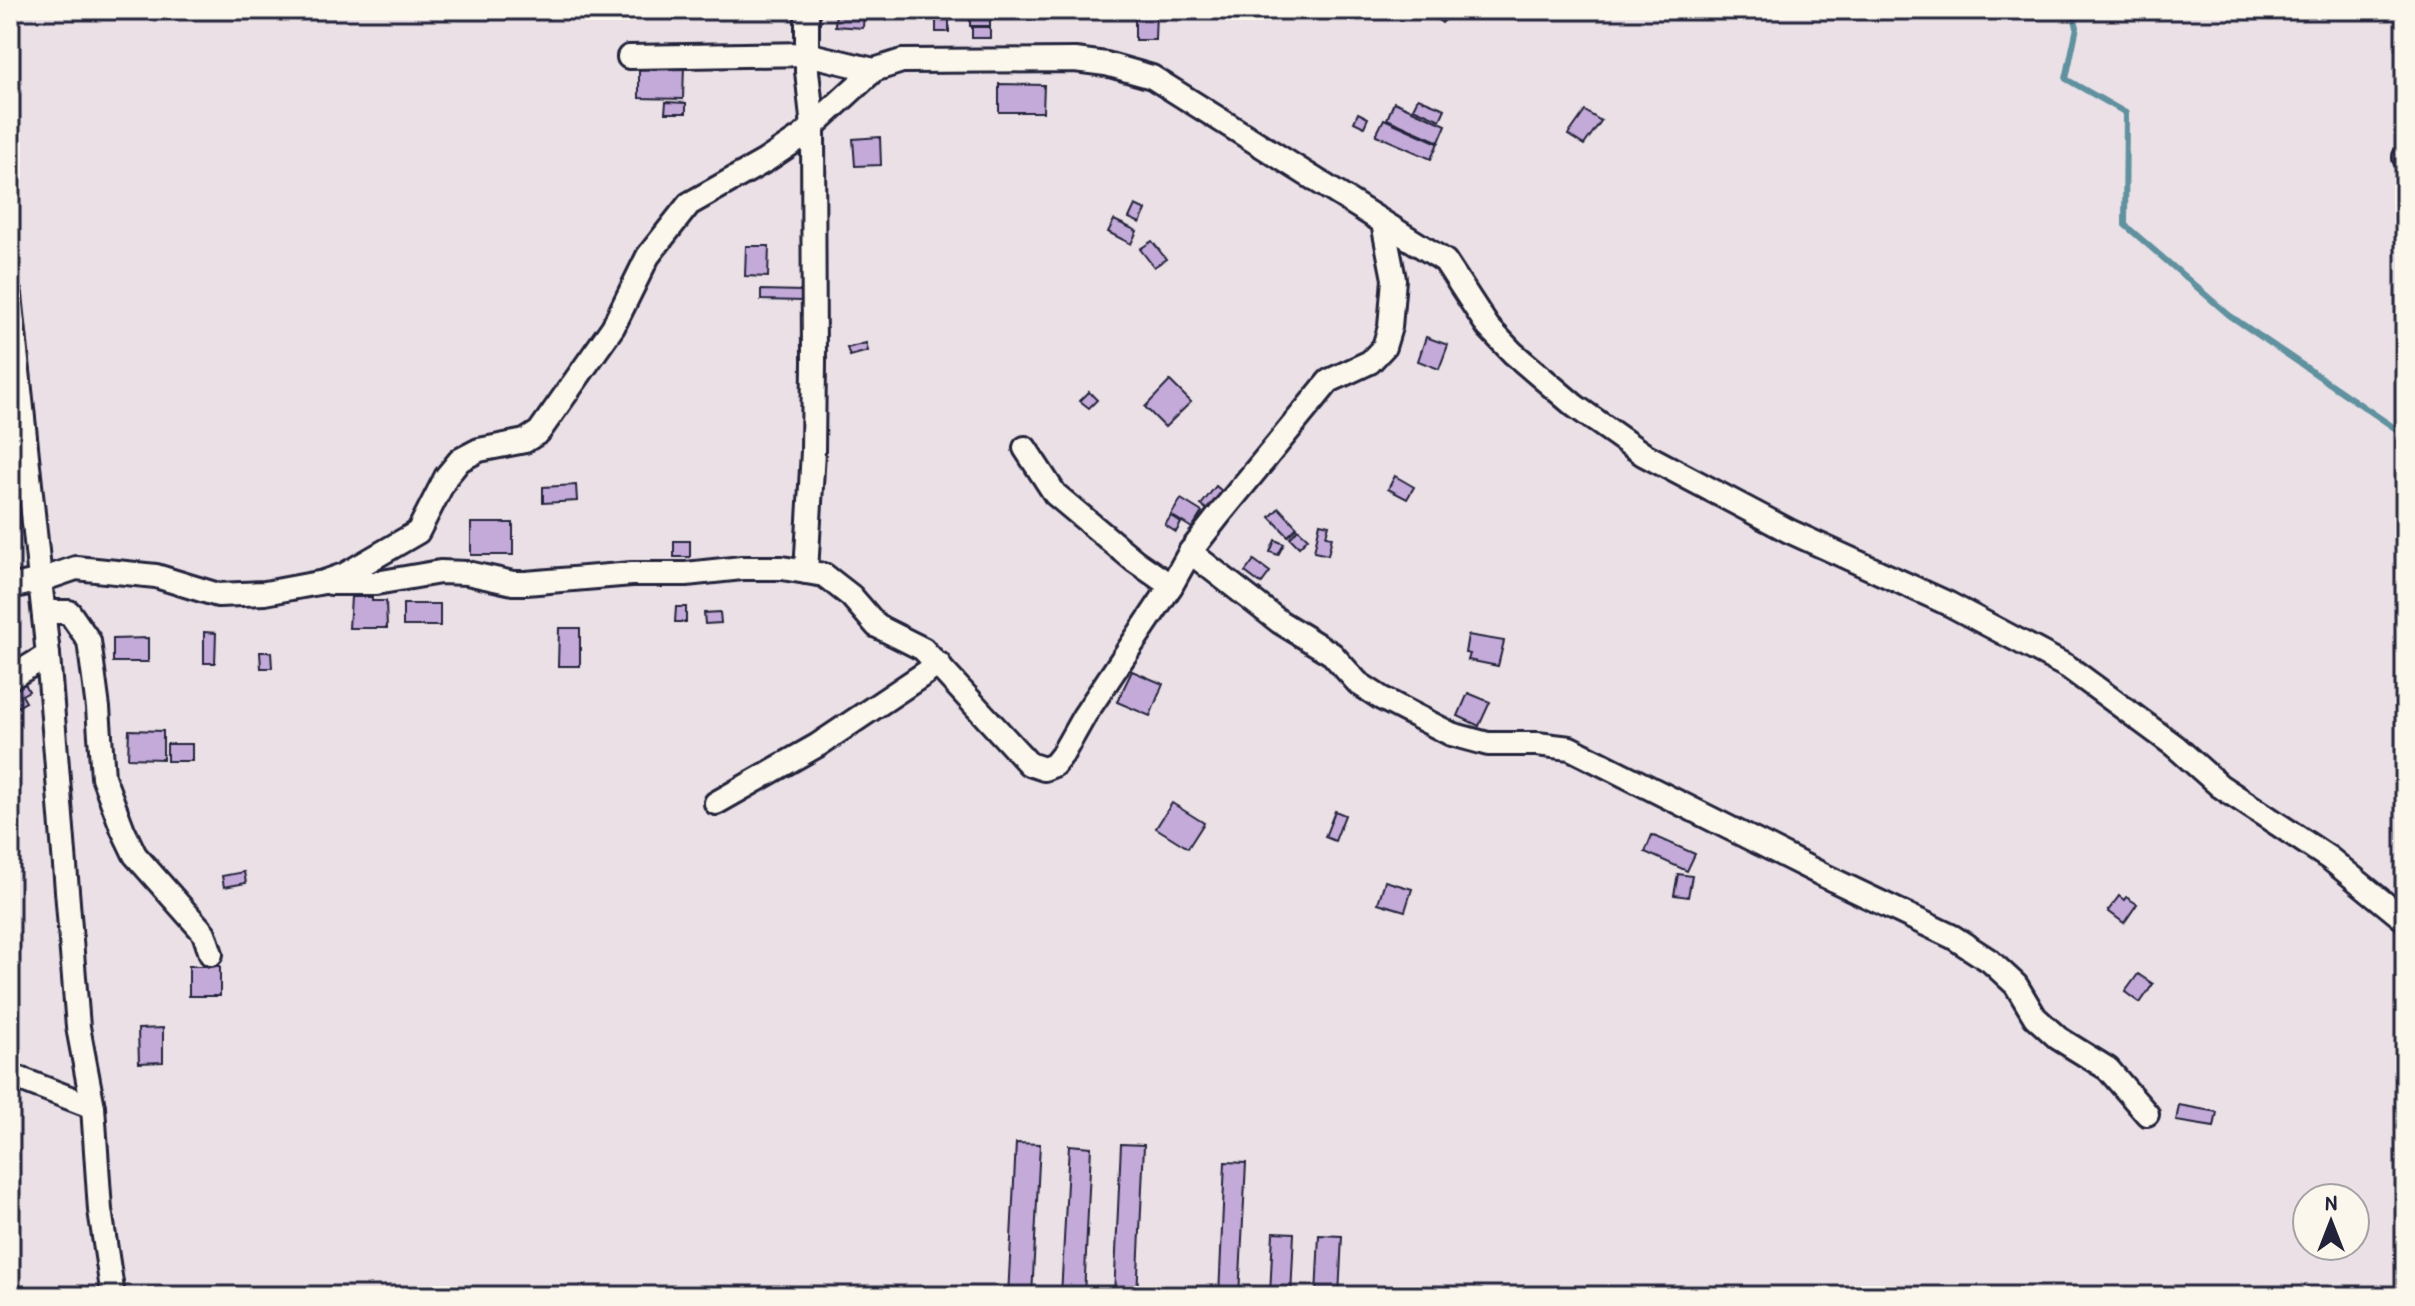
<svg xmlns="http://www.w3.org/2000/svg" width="2415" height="1306" viewBox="0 0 2415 1306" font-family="'Patrick Hand',sans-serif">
<rect width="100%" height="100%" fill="#eae0e6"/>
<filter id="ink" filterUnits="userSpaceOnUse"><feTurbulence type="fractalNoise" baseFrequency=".0125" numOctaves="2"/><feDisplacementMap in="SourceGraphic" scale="16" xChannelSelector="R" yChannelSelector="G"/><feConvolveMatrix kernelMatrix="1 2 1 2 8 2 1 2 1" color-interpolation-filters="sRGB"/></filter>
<g filter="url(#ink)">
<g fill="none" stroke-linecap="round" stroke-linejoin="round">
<polyline stroke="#60919f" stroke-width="6" points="2072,10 2077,27 2066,79 2126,113 2125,225 2229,315 2405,435"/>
</g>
<g fill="#c3aad9" stroke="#22223b" stroke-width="2">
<polygon points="710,10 734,10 733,18 710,17"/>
<rect x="761" y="10" width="34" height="4"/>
<polygon points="836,10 864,10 863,28 835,26"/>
<rect x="970" y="10" width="20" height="16"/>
<polygon points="1135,10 1156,10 1155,40 1135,40"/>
<polygon points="1425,10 1436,10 1447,18 1442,23"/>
<rect x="936" y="16" width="13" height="16"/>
<rect x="972" y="27" width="18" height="11"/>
<polygon points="639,64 684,65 683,99 639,98"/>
<polygon points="999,84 1044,85 1043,112 999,112"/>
<polygon points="1418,98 1445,109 1440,120 1413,108"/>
<polygon points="666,102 686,103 686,113 665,113"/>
<polygon points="1394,102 1446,125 1439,142 1387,119"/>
<polygon points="1585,111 1601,121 1584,145 1568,135"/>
<polygon points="1358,113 1368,118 1364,127 1354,122"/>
<polygon points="1384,119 1438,143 1431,159 1376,135"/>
<polygon points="880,137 881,165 855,166 853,139"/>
<polygon points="1135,205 1146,210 1140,223 1129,218"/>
<polygon points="1114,220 1137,231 1131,244 1108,232"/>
<polygon points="1152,241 1166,259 1154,267 1140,249"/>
<polygon points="746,246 769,246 768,277 745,276"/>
<polygon points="761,290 803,291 803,301 761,300"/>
<polygon points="1426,337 1448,345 1439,369 1418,361"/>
<polygon points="866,343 868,351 850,356 847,348"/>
<polygon points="1170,381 1191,402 1165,427 1145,407"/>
<polygon points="1089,392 1097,400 1089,408 1080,401"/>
<polygon points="1395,476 1414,487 1407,499 1388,489"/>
<polygon points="576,485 577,501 543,503 543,487"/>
<polygon points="1216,486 1223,492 1209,511 1201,505"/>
<polygon points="1181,499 1202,512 1192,528 1171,515"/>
<polygon points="1279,508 1297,527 1288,536 1270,517"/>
<polygon points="1171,516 1181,523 1176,532 1165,525"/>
<rect x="471" y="523" width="42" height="32"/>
<polygon points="1320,523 1329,525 1326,536 1332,537 1328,555 1314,552"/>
<polygon points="1298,529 1308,538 1299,547 1290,538"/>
<polygon points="1275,540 1284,544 1278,555 1270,552"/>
<rect x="674" y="541" width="16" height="16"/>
<polygon points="1254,560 1270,572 1261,584 1245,572"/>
<polygon points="351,597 372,597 372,601 386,601 387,628 349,628"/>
<rect x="403" y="604" width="37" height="22"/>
<polygon points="676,607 686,607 686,622 675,622"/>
<polygon points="720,612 721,623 705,624 704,613"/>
<polygon points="559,628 580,628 580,666 558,666"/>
<polygon points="204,632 216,633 215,663 204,663"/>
<polygon points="1468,635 1504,641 1498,666 1468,660 1470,654 1465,653"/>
<polygon points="148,638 148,662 113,662 113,639"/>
<polygon points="260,652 271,652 272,668 261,668"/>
<polygon points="1132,671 1163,684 1150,716 1117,702"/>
<polygon points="21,676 29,691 22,695 26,702 10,711 10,683"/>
<polygon points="1468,693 1490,702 1479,726 1458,716"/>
<polygon points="129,730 163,731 163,759 128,758"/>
<rect x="167" y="744" width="25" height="17"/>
<polygon points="1172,803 1204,823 1188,848 1156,828"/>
<polygon points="1335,811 1345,815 1335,841 1325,837"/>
<polygon points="1652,835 1695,854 1687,871 1645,852"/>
<polygon points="244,872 246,883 224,887 222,876"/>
<polygon points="1678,874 1692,876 1688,897 1674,895"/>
<polygon points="1385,881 1412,889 1405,911 1378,903"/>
<polygon points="2119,896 2124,900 2126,897 2137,904 2124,923 2108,911"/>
<rect x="189" y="966" width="31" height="30"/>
<polygon points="2138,974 2153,984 2140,1003 2125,992"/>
<polygon points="163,1028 163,1062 139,1063 138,1029"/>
<polygon points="2179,1105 2217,1112 2214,1127 2176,1121"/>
<polygon points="1016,1143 1040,1144 1032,1296 1008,1296"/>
<polygon points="1121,1144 1144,1145 1137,1296 1114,1296"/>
<polygon points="1069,1145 1091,1147 1084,1296 1061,1296"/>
<polygon points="1225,1162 1246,1163 1239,1296 1219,1296"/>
<polygon points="1273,1232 1294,1233 1291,1296 1270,1296"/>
<polygon points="1319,1235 1342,1236 1339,1296 1316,1296"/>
</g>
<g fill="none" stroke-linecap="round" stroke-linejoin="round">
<defs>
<g id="minor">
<polyline points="629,57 807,54 874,70"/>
<polyline points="2405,157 2405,158"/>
<polyline points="10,295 48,655 78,1027 93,1107 100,1210 113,1296"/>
<polyline points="1025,448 1055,494 1135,561 1171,586"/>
<polyline points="1190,552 1280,622 1332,654 1358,683 1381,698 1451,734 1488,744 1537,744 1570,748 1827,877 1953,937 1990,961 2016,985 2035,1017 2058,1038 2108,1069 2147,1114"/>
<polyline points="806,572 813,451 814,362 813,127 807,71 807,10"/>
<polyline points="331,583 376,583 440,572 467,573 513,583 526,583 632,574 686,574 742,568 782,568 824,575 851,596 877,626 923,649 1029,764 1044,769 1054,765 1062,755 1084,716 1171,586 1190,552 1219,515 1329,381 1370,362 1384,347 1390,327 1394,279 1383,223"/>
<polyline points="10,587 41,580 76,568 156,576 218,595 265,593 324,582 344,575 418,532 446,477 460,460 479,450 525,441 539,432 613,327 648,256 689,204 765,161 801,137 874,70 902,61 1075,60 1106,64 1152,77 1445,261 1488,327 1513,353 1575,406 1643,454 1789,531 1949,604 2068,667 2175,746 2220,786 2329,858 2405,920"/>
<polyline points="44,612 69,612 89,641 98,708 103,777 123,830 135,855 204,933 211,954"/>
<polyline points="10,678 48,655"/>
<polyline points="716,803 818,745 939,664"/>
<polyline points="10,1075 93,1107"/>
</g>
</defs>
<use href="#minor" stroke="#22223b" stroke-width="28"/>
<use href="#minor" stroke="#fbf7ec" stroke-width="22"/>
</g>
</g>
<rect width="2415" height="1306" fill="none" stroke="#fbf7ec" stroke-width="40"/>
<rect x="20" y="20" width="2375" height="1266" fill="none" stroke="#22223b" stroke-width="3" filter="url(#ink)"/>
<g transform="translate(2331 1222)"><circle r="38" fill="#fbf7ec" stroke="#a4a2a5" stroke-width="2"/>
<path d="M0-6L14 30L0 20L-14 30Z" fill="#22223b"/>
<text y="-12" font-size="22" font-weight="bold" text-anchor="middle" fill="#22223b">N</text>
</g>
</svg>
